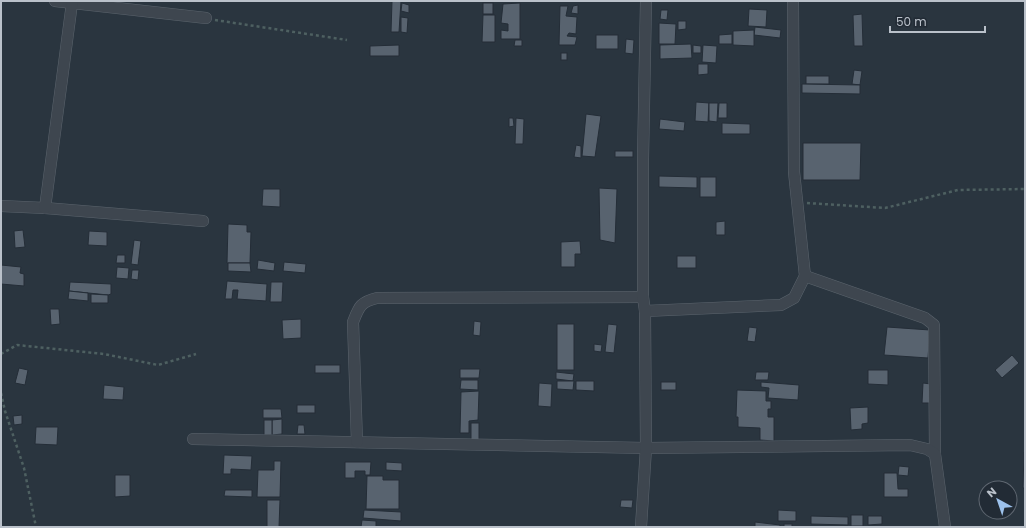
<svg xmlns="http://www.w3.org/2000/svg" width="1026" height="528" viewBox="0 0 1026 528" font-family="Poppins,sans-serif">
<rect width="100%" height="100%" fill="#2a353f"/>
<g fill="#58636f" stroke="#242d37">
<polygon points="392,1 401,1 399,32 391,32"/>
<polygon points="402,3 409,5 409,13 401,11"/>
<rect x="483" y="3" width="10" height="11"/>
<polygon points="520,3 520,39 501,39 501,30 508,31 508,24 501,23 503,4"/>
<polygon points="578,5 578,14 571,13 573,6"/>
<polygon points="560,6 568,6 566,16 577,17 576,34 569,33 567,36 577,37 575,45 559,45"/>
<polygon points="749,9 767,10 766,27 748,26"/>
<polygon points="661,10 668,10 667,20 660,19"/>
<polygon points="862,14 863,46 854,46 853,15"/>
<polygon points="483,15 495,15 495,42 482,42"/>
<polygon points="401,17 408,18 407,33 401,32"/>
<polygon points="678,21 686,21 686,29 678,30"/>
<polygon points="659,23 676,24 675,44 659,44"/>
<polygon points="755,27 781,30 780,38 754,35"/>
<polygon points="754,30 754,46 733,45 733,31"/>
<polygon points="732,34 732,44 719,44 719,35"/>
<rect x="596" y="35" width="22" height="14"/>
<polygon points="626,39 634,40 633,54 625,53"/>
<polygon points="515,40 522,40 522,46 514,46"/>
<polygon points="691,44 692,58 660,59 660,45"/>
<polygon points="399,45 399,56 370,56 370,46"/>
<polygon points="693,45 701,46 701,53 693,53"/>
<polygon points="703,45 717,46 716,63 702,62"/>
<rect x="561" y="53" width="6" height="7"/>
<polygon points="698,64 708,64 708,74 698,75"/>
<polygon points="854,70 862,71 860,85 852,84"/>
<rect x="806" y="76" width="23" height="8"/>
<polygon points="802,84 860,85 860,94 802,93"/>
<polygon points="696,102 709,103 708,122 695,121"/>
<polygon points="709,103 718,103 717,122 709,121"/>
<polygon points="719,103 727,103 727,118 718,118"/>
<polygon points="586,114 601,116 595,157 582,156"/>
<polygon points="509,118 513,118 514,126 509,127"/>
<polygon points="516,118 524,119 523,144 515,144"/>
<polygon points="660,119 685,122 684,131 659,129"/>
<polygon points="722,123 750,124 750,134 722,134"/>
<polygon points="803,143 861,143 860,180 803,180"/>
<polygon points="576,145 581,146 581,158 574,157"/>
<rect x="615" y="151" width="18" height="6"/>
<polygon points="659,176 697,177 697,188 659,187"/>
<rect x="700" y="177" width="16" height="20"/>
<polygon points="599,188 617,189 615,243 600,240"/>
<polygon points="263,189 280,189 280,207 262,206"/>
<polygon points="725,221 725,235 716,235 716,222"/>
<polygon points="228,224 247,225 247,232 251,232 250,263 227,263"/>
<polygon points="23,230 25,247 15,248 14,231"/>
<polygon points="89,231 107,232 107,246 88,245"/>
<polygon points="134,240 141,241 138,265 131,264"/>
<polygon points="580,241 581,254 575,254 575,267 561,267 561,242"/>
<polygon points="117,255 125,255 125,263 116,263"/>
<rect x="677" y="256" width="19" height="12"/>
<polygon points="258,260 275,263 274,271 257,269"/>
<polygon points="284,262 306,264 305,273 283,271"/>
<polygon points="228,263 250,263 251,272 228,271"/>
<polygon points="1,265 21,267 20,273 24,274 24,286 1,284"/>
<polygon points="117,267 129,268 128,279 116,278"/>
<polygon points="132,270 139,270 138,280 131,279"/>
<polygon points="227,281 267,284 266,301 237,299 238,290 233,290 232,299 225,299"/>
<polygon points="70,282 111,284 111,294 108,295 69,291"/>
<polygon points="271,282 283,282 282,302 270,302"/>
<polygon points="69,291 88,293 88,301 68,299"/>
<polygon points="91,294 108,295 108,303 91,303"/>
<polygon points="50,309 59,309 60,324 51,325"/>
<polygon points="301,319 301,338 283,339 282,320"/>
<polygon points="474,321 481,322 480,336 473,335"/>
<rect x="557" y="324" width="17" height="46"/>
<polygon points="608,324 617,325 614,353 605,352"/>
<polygon points="749,327 757,328 755,342 747,341"/>
<polygon points="887,327 930,330 928,358 884,355"/>
<polygon points="594,344 602,345 601,352 594,351"/>
<polygon points="1012,355 1019,363 1002,378 995,370"/>
<rect x="315" y="365" width="25" height="8"/>
<polygon points="19,368 28,370 25,385 15,383"/>
<polygon points="460,369 480,369 479,378 460,378"/>
<polygon points="868,370 888,370 888,385 868,384"/>
<polygon points="556,372 574,374 573,381 556,379"/>
<polygon points="756,372 769,372 768,380 755,380"/>
<polygon points="461,380 478,380 478,390 460,389"/>
<polygon points="557,381 574,381 573,390 557,389"/>
<polygon points="576,381 594,381 594,391 576,390"/>
<rect x="661" y="382" width="15" height="8"/>
<polygon points="761,382 799,385 798,400 768,398 769,388 761,387"/>
<polygon points="539,383 552,384 551,407 538,406"/>
<polygon points="923,383 931,384 930,403 922,403"/>
<polygon points="104,385 124,387 123,400 103,399"/>
<polygon points="737,390 766,391 766,401 771,401 771,409 768,409 768,417 774,417 774,441 760,440 760,428 738,427 738,417 736,417"/>
<polygon points="479,391 478,420 469,421 469,433 460,433 461,392"/>
<rect x="297" y="405" width="18" height="8"/>
<polygon points="868,407 868,423 862,424 862,429 851,430 850,408"/>
<polygon points="263,409 281,409 282,418 263,418"/>
<polygon points="22,415 22,424 14,425 13,416"/>
<polygon points="282,419 282,434 272,435 272,420"/>
<rect x="264" y="420" width="8" height="15"/>
<rect x="471" y="423" width="8" height="17"/>
<polygon points="298,425 304,425 305,434 297,434"/>
<polygon points="36,427 58,427 57,445 35,444"/>
<polygon points="1024,452 1025,452 1025,488 1023,488"/>
<polygon points="224,455 252,456 251,470 231,469 231,474 223,474"/>
<polygon points="274,461 281,461 280,497 257,497 258,470 274,470"/>
<polygon points="345,462 371,462 370,475 365,475 365,471 355,471 355,478 345,478"/>
<polygon points="386,462 402,463 402,471 386,470"/>
<polygon points="899,466 909,467 908,476 898,475"/>
<polygon points="884,473 897,473 898,489 908,489 908,497 884,497"/>
<polygon points="115,475 130,475 130,496 115,497"/>
<polygon points="367,476 383,476 383,480 399,480 399,509 366,509"/>
<polygon points="225,490 252,490 252,497 224,496"/>
<polygon points="267,500 280,500 279,527 267,527"/>
<polygon points="621,500 633,500 632,508 620,507"/>
<polygon points="364,510 401,512 401,521 363,518"/>
<polygon points="778,510 796,511 796,521 778,521"/>
<rect x="851" y="515" width="12" height="11"/>
<polygon points="811,516 848,517 848,525 811,524"/>
<polygon points="868,516 882,516 882,524 868,525"/>
<polygon points="362,520 376,521 376,527 361,527"/>
<polygon points="755,522 780,525 780,527 755,527"/>
<rect x="784" y="524" width="8" height="3"/>
</g>
<g fill="none" stroke-linecap="round" stroke-linejoin="round">
<defs>
<g id="minor">
<polyline points="55,1 206,18"/>
<polyline points="1,206 45,208 203,221"/>
<polyline points="45,208 72,3"/>
<polyline points="805,276 925,318 934,325 935,454"/>
<polyline points="645,311 781,305 794,298 805,276 794,172 793,1"/>
<polyline points="193,439 646,448 910,445 927,449 935,454 945,527"/>
<path d="M 357,442 L 353,322 C 359,307 360,302 377,298 L 643,297"/>
<polyline points="641,527 646,448 645,311 643,297 643,159 646,1"/>
</g>
</defs>
<use href="#minor" stroke="#5b646d" stroke-width="12"/>
<g stroke="#4e6061" stroke-width="2.5" stroke-dasharray="3 3" stroke-linecap="butt">
<polyline points="215,20 347,40"/>
<polyline points="807,203 885,208 958,190 1025,189"/>
<polyline points="1,354 17,345 104,354 158,365 196,354"/>
<polyline points="1,393 5,411 24,468 36,527"/>
</g>
<use href="#minor" stroke="#3e464f" stroke-width="11"/>
</g>
<rect width="1026" height="528" fill="none" stroke="#bac1ca" stroke-width="4"/>
<g transform="translate(998 500) rotate(320)"><circle r="19" fill="#222b35" stroke="#5f6771"/>
<path d="M0-3L7 15L0 10L-7 15Z" fill="#9dc2ec"/>
<text y="-6" font-size="11" font-weight="bold" text-anchor="middle" fill="#bac1ca">N</text>
</g>
<path d="M890 26v6h95v-6" fill="none" stroke="#bac1ca" stroke-width="2"/>
<text x="896" y="26" font-size="12" fill="#bac1ca" stroke="#222b35" stroke-width="3" paint-order="stroke">50 m</text>
</svg>
